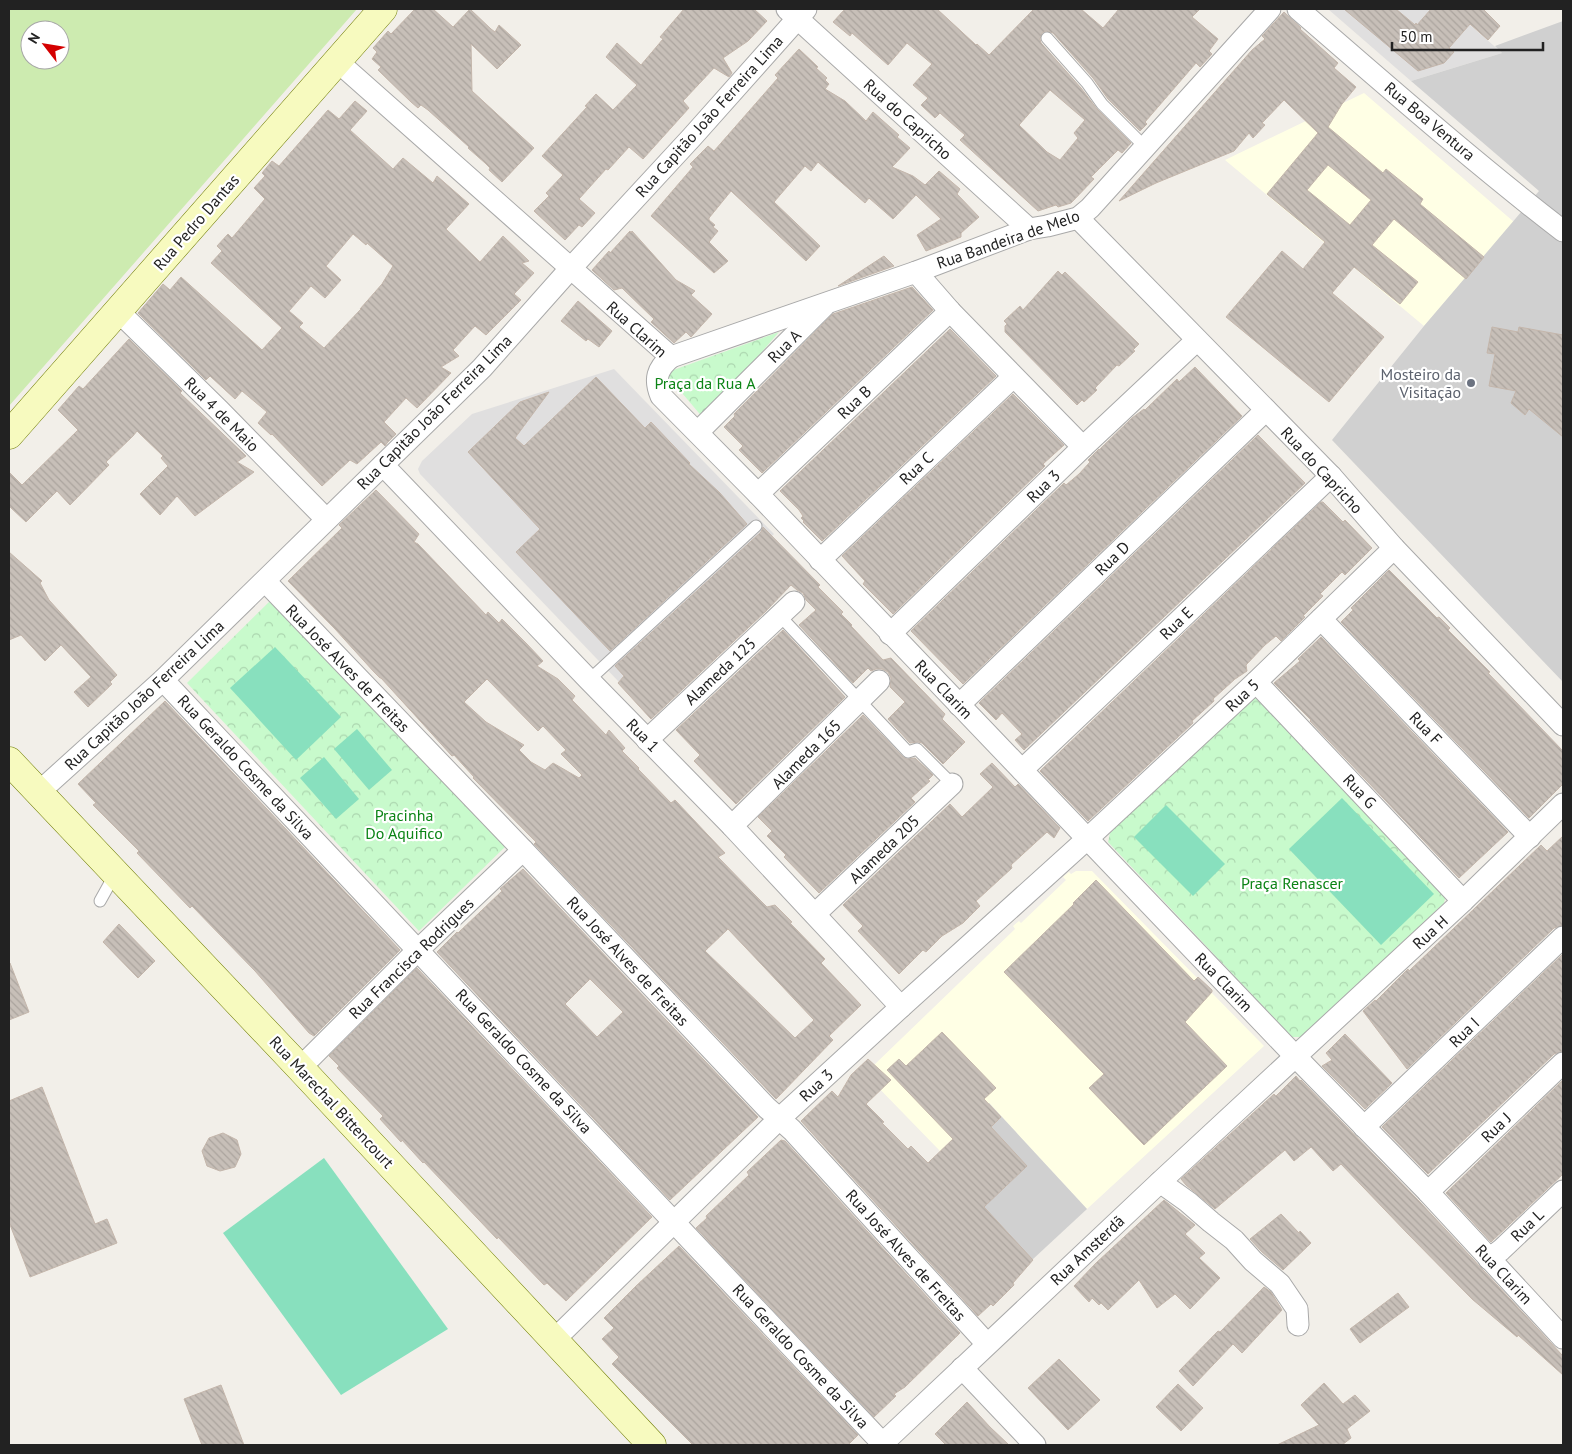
<svg xmlns="http://www.w3.org/2000/svg" width="1572" height="1454" viewBox="0 0 1572 1454" font-family="'PT Sans',sans-serif">
<defs>
<pattern id="park-crowns" width="20" height="18" patternUnits="userSpaceOnUse" patternTransform="scale(1.25)"><rect width="20" height="18" fill="#c8facc"/><path d="M2 6a3 3 0 1 1 6 0M12 15a3 3 0 1 1 6 0" fill="none" stroke="#acd6af"/></pattern>
<pattern id="building-back-hatch" width="6" height="6" patternUnits="userSpaceOnUse" patternTransform="scale(1.25)"><rect width="6" height="6" fill="#c7bfb8"/><path d="M-1 5l2 2M0 0l6 6M5-1l2 2" fill="none" stroke="#aba49e"/></pattern>
</defs>
<rect width="100%" height="100%" fill="#f2efe9"/>
<g fill="#e0dfdf">
<polygon points="1328,9 1452,9 1502,53 1411,81"/>
<polygon points="614,369 774,534 619,682 420,474 418,469 422,461 472,414"/>
</g>
<g fill="#ffffe5">
<polygon points="1364,93 1514,222 1424,326 1225,160"/>
<polygon points="1076,871 1092,871 1264,1046 1087,1209 989,1103 940,1151 870,1079 873,1066 1015,929 1013,926 1019,921 1021,923 1066,880 1063,877 1069,872 1071,874"/>
</g>
<g fill="#d0d0d0">
<polygon points="1563,21 1563,682 1332,440 1424,326 1539,191 1411,81 1502,53 1495,46"/>
<polygon points="989,1103 1087,1209 1032,1260 935,1157"/>
</g>
<path fill="#cdebb0" fill-rule="evenodd" d="M 9,9 L 357,9 L 9,406 ZM 30,30 L 60,30 L 60,60 L 30,60 Z"/>
<g fill="url(#park-crowns)">
<polygon points="779,332 704,419 665,373"/>
<polygon points="271,600 508,844 419,931 187,683"/>
<polygon points="1263,698 1446,895 1444,903 1307,1035 1304,1037 1292,1037 1108,842 1110,833 1249,699"/>
</g>
<g fill="#88e0be">
<polygon points="275,647 341,717 296,760 230,688"/>
<polygon points="357,729 392,770 369,790 334,749"/>
<polygon points="324,757 359,799 336,819 300,778"/>
<polygon points="1342,798 1434,894 1381,945 1289,849"/>
<polygon points="1166,805 1225,864 1193,896 1134,837"/>
<polygon points="324,1158 448,1329 341,1395 223,1233"/>
</g>
<g fill="url(#building-back-hatch)" stroke="#c4b6ab" fill-rule="evenodd">
<polygon points="415,9 433,9 453,27 470,9 491,29 495,32 499,25 521,45 497,69 471,44 472,91 534,148 502,182 489,170 490,168 485,163 468,148 469,147 428,110 421,105 418,108 411,102 378,70 381,67 372,59 377,52 373,48 388,31 391,34"/>
<polygon points="684,9 754,9 767,21 748,41 723,58 732,73 729,77 714,68 683,101 689,108 643,159 629,147 608,170 606,169 579,199 595,213 582,227 579,225 565,240 534,211 549,196 546,193 563,175 542,156 587,107 585,106 596,94 613,110 637,85 606,57 617,43 641,65 663,39 660,37"/>
<path d="M 845,9 L 937,9 L 976,45 L 977,44 L 989,55 L 1034,9 L 1081,9 L 1103,28 L 1119,9 L 1200,9 L 1192,17 L 1218,39 L 1209,51 L 1212,54 L 1200,67 L 1196,63 L 1145,122 L 1147,124 L 1140,131 L 1108,99 L 1093,78 L 1053,33 L 1046,31 L 1042,33 L 1040,39 L 1041,43 L 1081,88 L 1097,109 L 1131,143 L 1122,153 L 1118,150 L 1091,177 L 1094,179 L 1071,203 L 1058,207 L 1056,205 L 1038,211 L 960,140 L 965,135 L 940,113 L 935,118 L 921,105 L 928,98 L 913,85 L 932,64 L 907,43 L 888,65 L 852,33 L 850,36 L 833,22 ZM 1050,90 L 1085,120 L 1074,133 L 1078,138 L 1060,160 L 1047,152 L 1019,125 Z"/>
<polygon points="1344,9 1396,9 1415,25 1416,23 1417,25 1431,9 1483,9 1500,26 1488,40 1470,24 1449,48 1454,52 1444,63 1418,71"/>
<path d="M 1284,12 L 1301,28 L 1300,29 L 1338,63 L 1334,68 L 1356,87 L 1342,104 L 1328,127 L 1383,173 L 1386,169 L 1423,199 L 1420,204 L 1484,257 L 1466,279 L 1394,219 L 1372,245 L 1418,282 L 1400,304 L 1354,267 L 1332,293 L 1384,337 L 1329,402 L 1226,317 L 1282,251 L 1303,269 L 1325,242 L 1267,194 L 1318,133 L 1284,100 L 1262,123 L 1265,125 L 1253,138 L 1249,133 L 1234,151 L 1156,183 L 1119,201 L 1252,50 L 1265,39 L 1262,36 ZM 1328,165 L 1371,200 L 1350,225 L 1307,190 Z"/>
<polygon points="799,49 818,67 816,68 827,78 825,80 829,84 825,89 845,101 866,121 873,112 899,135 897,137 910,148 892,167 913,176 925,185 939,171 960,189 957,194 979,217 961,233 961,237 926,251 917,235 941,219 916,195 893,219 869,198 865,203 818,162 811,171 805,166 774,202 820,246 806,261 731,191 709,218 709,220 715,225 713,227 718,231 709,242 728,261 714,273 651,216 693,167 690,164 708,146 714,151 778,78 775,75"/>
<path d="M 355,101 L 367,111 L 350,130 L 393,169 L 403,158 L 433,183 L 437,176 L 469,204 L 446,229 L 480,262 L 503,236 L 529,261 L 522,263 L 534,273 L 514,294 L 521,300 L 486,335 L 475,326 L 453,350 L 459,356 L 441,367 L 451,373 L 417,408 L 406,398 L 384,422 L 396,434 L 387,443 L 385,446 L 381,442 L 357,464 L 350,460 L 322,486 L 272,434 L 271,435 L 258,423 L 267,412 L 242,391 L 235,399 L 210,376 L 206,380 L 138,313 L 163,284 L 170,290 L 181,277 L 262,350 L 282,328 L 211,263 L 222,251 L 217,246 L 228,234 L 232,238 L 265,199 L 254,188 L 265,176 L 262,173 L 272,161 L 279,166 L 328,110 L 339,119 ZM 353,234 L 366,245 L 367,243 L 393,266 L 382,284 L 360,309 L 361,309 L 324,348 L 299,327 L 303,323 L 289,311 L 311,286 L 325,298 L 341,280 L 326,266 Z"/>
<polygon points="630,231 631,233 632,231 676,280 695,291 691,295 712,314 691,337 686,332 674,343 651,322 654,319 622,288 614,290 592,270 609,251 610,253"/>
<polygon points="884,256 894,266 838,286"/>
<polygon points="1058,271 1062,275 1065,272 1139,344 1133,350 1135,351 1119,366 1117,365 1095,388 1097,390 1084,402 1082,400 1077,405 1005,332 1005,326 1007,324 1004,321 1020,306 1023,310"/>
<polygon points="912,287 933,310 762,473 739,450 743,446 724,427 735,416 734,414 833,314"/>
<polygon points="578,301 612,331 599,347 588,339 586,341 561,321"/>
<polygon points="1492,327 1518,332 1519,327 1563,335 1563,437 1529,409 1525,415 1511,403 1516,391 1489,386 1495,354 1487,353"/>
<polygon points="950,329 996,376 822,541 803,522 804,521 801,518 803,516 799,510 780,491"/>
<polygon points="129,339 182,391 180,393 246,456 237,462 254,472 195,516 177,496 160,515 140,494 168,466 161,458 163,456 137,431 133,436 106,462 109,465 70,505 57,491 26,522 9,506 9,472 22,485 78,430 58,410 79,386 83,389"/>
<polygon points="1195,367 1242,416 963,684 911,631 1064,483 1066,485 1079,474 1090,462 1088,460 1099,449 1099,450 1132,418 1144,409 1145,410 1177,379 1179,382"/>
<polygon points="596,377 645,428 651,422 690,463 689,464 720,493 747,524 610,651 516,552 540,529 468,452 520,402 549,392 515,438 524,446"/>
<polygon points="1013,394 1064,445 1043,464 1045,466 893,614 863,584 865,581 842,556"/>
<polygon points="1258,435 1305,483 1024,750 1015,740 1022,734 1002,713 996,720 979,703"/>
<path d="M 376,490 L 419,534 L 414,542 L 418,544 L 486,615 L 488,612 L 499,623 L 502,619 L 526,643 L 543,661 L 537,666 L 558,679 L 575,696 L 572,700 L 606,735 L 609,730 L 625,748 L 622,751 L 639,768 L 638,769 L 671,803 L 675,800 L 707,834 L 725,853 L 718,857 L 753,893 L 767,907 L 775,905 L 792,922 L 790,923 L 825,959 L 821,963 L 861,1005 L 829,1036 L 833,1040 L 776,1099 L 534,844 L 536,842 L 473,778 L 474,777 L 454,755 L 452,756 L 381,678 L 380,678 L 374,672 L 335,629 L 288,581 L 342,528 L 339,525 ZM 487,679 L 538,731 L 543,726 L 566,750 L 561,754 L 582,775 L 579,778 L 553,763 L 545,770 L 531,762 L 519,750 L 524,745 L 486,722 L 464,702 ZM 728,929 L 814,1020 L 795,1038 L 705,951 Z"/>
<polygon points="1321,502 1323,502 1343,522 1345,520 1372,548 1345,575 1342,572 1320,594 1323,596 1303,616 1305,617 1281,641 1276,636 1265,645 1246,665 1247,671 1235,679 1213,699 1214,701 1192,721 1193,723 1088,821 1040,771"/>
<polygon points="763,527 820,585 818,587 843,612 841,614 852,625 851,626 883,660 891,658 945,714 942,719 965,742 943,764 922,743 918,742 910,743 888,719 905,702 890,687 891,678 888,672 882,669 876,669 871,671 868,668 853,683 799,625 816,610 806,600 803,593 797,590 791,585 766,611 651,719 618,683 624,676 615,666 761,532"/>
<polygon points="9,552 42,581 40,583 49,600 117,675 110,682 112,684 88,707 74,692 91,677 61,645 45,661 21,635 9,640"/>
<polygon points="1389,570 1437,618 1439,617 1450,628 1448,630 1490,672 1488,673 1563,751 1563,784 1529,818 1341,622 1353,610 1351,608"/>
<polygon points="783,630 845,697 736,804 694,761 700,755 676,730"/>
<polygon points="1321,637 1508,832 1459,878 1310,721 1311,720 1274,683 1300,661 1298,659"/>
<polygon points="165,701 400,950 314,1036 309,1033 255,971 192,906 190,908 137,853 139,851 93,805 96,803 78,784"/>
<polygon points="863,715 903,757 907,759 915,758 933,775 928,780 930,781 911,798 915,802 819,893 784,857 786,855 767,836 772,831 758,817"/>
<polygon points="992,763 1015,787 1018,784 1060,828 1054,838 1047,832 1011,865 1012,868 976,901 980,906 963,923 942,936 926,952 923,950 899,974 858,931 863,926 843,905 950,804 962,817 993,787 980,774"/>
<polygon points="1563,836 1563,925 1554,928 1407,1069 1363,1011 1375,1000 1376,1001 1408,969 1409,971 1541,845 1547,851"/>
<path d="M 523,869 L 758,1117 L 670,1200 L 437,952 L 457,932 L 458,933 L 502,891 L 500,889 ZM 590,979 L 623,1012 L 597,1037 L 565,1004 Z"/>
<polygon points="1096,880 1194,981 1198,977 1212,990 1212,992 1185,1022 1227,1066 1144,1145 1089,1088 1104,1074 1004,972 1074,904 1073,903"/>
<polygon points="119,924 155,961 138,978 103,942"/>
<polygon points="1563,954 1563,1051 1554,1054 1428,1174 1382,1127"/>
<polygon points="10,963 29,1012 9,1020 9,964"/>
<polygon points="417,968 652,1217 566,1301 547,1283 544,1285 498,1237 497,1239 424,1162 423,1163 402,1140 401,1142 380,1119 383,1116 337,1068 339,1066 329,1056"/>
<polygon points="942,1032 996,1088 984,1099 1001,1117 991,1127 1027,1166 984,1207 1033,1260 1013,1283 1014,1285 993,1306 991,1304 978,1316 801,1121 832,1091 838,1097 851,1075 868,1059 891,1080 866,1104 884,1122 882,1123 908,1149 911,1146 928,1163 953,1139 887,1070 899,1059 906,1066"/>
<polygon points="1345,1034 1392,1083 1365,1109 1322,1066 1332,1060 1326,1053"/>
<polygon points="1296,1076 1300,1081 1301,1080 1419,1201 1563,1356 1563,1375 1518,1335 1517,1337 1472,1299 1408,1234 1341,1164 1333,1171 1311,1147 1294,1161 1285,1150 1215,1209 1186,1185 1181,1179 1274,1094 1276,1096"/>
<polygon points="1563,1080 1563,1174 1491,1242 1446,1193"/>
<polygon points="42,1087 95,1224 107,1219 117,1243 30,1277 9,1222 9,1101"/>
<polygon points="223,1133 237,1140 241,1154 235,1167 220,1171 207,1166 202,1151 209,1138"/>
<polygon points="781,1140 785,1141 960,1333 905,1387 894,1394 896,1396 874,1417 696,1228 707,1218 706,1216 749,1175 747,1172"/>
<polygon points="1164,1200 1195,1225 1185,1234 1205,1253 1199,1258 1220,1278 1190,1309 1175,1294 1157,1308 1139,1280 1108,1310 1101,1303 1099,1305 1092,1298 1089,1302 1074,1286 1096,1263"/>
<polygon points="1281,1214 1299,1233 1300,1231 1311,1243 1283,1270 1262,1252 1250,1239"/>
<polygon points="679,1246 858,1435 848,1445 693,1445 612,1364 619,1357 602,1339 614,1328 604,1318 636,1286"/>
<polygon points="1264,1287 1271,1292 1282,1310 1242,1353 1233,1344 1193,1386 1179,1371 1218,1331 1220,1332"/>
<polygon points="1398,1293 1409,1307 1360,1343 1350,1329"/>
<polygon points="1059,1359 1100,1400 1068,1430 1028,1388"/>
<polygon points="1324,1383 1343,1404 1355,1395 1370,1411 1347,1429 1351,1438 1342,1445 1277,1445 1319,1425 1301,1405"/>
<polygon points="1178,1384 1203,1408 1181,1431 1156,1407"/>
<polygon points="221,1385 244,1445 202,1445 184,1399"/>
<polygon points="967,1402 990,1427 1009,1445 946,1445 935,1434"/>
</g>
<g fill="none" stroke-linecap="round" stroke-linejoin="round">
<defs>
<g id="service">
<polyline points="1047,38 1087,83 1102,104 1145,147"/>
<polyline points="780,616 908,752 917,749 952,784"/>
<polyline points="589,680 756,526"/>
<polyline points="100,901 115,874"/>
</g>
<g id="minor">
<polyline points="787,9 1029,229"/>
<path d="M 1298,9 C 1385,84 1472,161 1563,231"/>
<path d="M 337,61 L 671,357 C 657,369 654,379 661,396 L 758,494 L 1295,1056 L 1428,1192 L 1563,1338"/>
<polyline points="1078,218 1331,476 1394,548 1563,725"/>
<polyline points="916,272 950,311 1083,447"/>
<polyline points="118,311 219,410 326,519"/>
<polyline points="671,357 916,272 1029,229 1047,226 1078,218 1090,208 1270,9"/>
<polyline points="698,432 824,306"/>
<polyline points="383,465 589,680 732,826 901,1007"/>
<polyline points="758,494 950,311"/>
<polyline points="820,560 1013,377"/>
<polyline points="265,581 523,850 767,1108 792,1130 987,1344"/>
<polyline points="1321,619 1530,837"/>
<polyline points="890,634 1083,447 1197,340"/>
<polyline points="163,680 883,1444"/>
<polyline points="1256,682 1463,901"/>
<polyline points="959,705 1266,410"/>
<polyline points="647,740 794,602"/>
<polyline points="1022,770 1331,476"/>
<polyline points="38,793 163,680 482,368 570,269 692,137 806,9"/>
<polyline points="732,826 879,681"/>
<polyline points="815,914 952,784"/>
<polyline points="300,1068 419,949 523,850"/>
<polyline points="1364,1127 1563,937"/>
<polyline points="1160,1182 1188,1202 1211,1222 1234,1240 1253,1261 1280,1284 1297,1309 1298,1325"/>
<polyline points="1428,1192 1563,1063"/>
<polyline points="1489,1259 1501,1250 1563,1191"/>
<polyline points="554,1340 779,1119 901,1007 1087,839 1256,682 1394,548"/>
<polyline points="962,1368 1035,1445"/>
<polyline points="881,1445 1160,1182 1463,901 1563,804"/>
</g>
<g id="secondary">
<polyline points="9,435 383,9"/>
<polyline points="9,761 300,1068 652,1445"/>
</g>
</defs>
<use href="#service" stroke="#a9a9a9" stroke-width="13"/>
<use href="#minor" stroke="#a9a9a9" stroke-width="23"/>
<use href="#secondary" stroke="#707d05" stroke-width="29"/>
<use href="#service" stroke="#fff" stroke-width="11"/>
<use href="#minor" stroke="#fff" stroke-width="21"/>
<use href="#secondary" stroke="#f7fabf" stroke-width="28"/>
</g>
<circle fill="#6b7280" stroke="#fff" stroke-width="2" cx="1471" cy="383" r="5"/>
<g text-anchor="middle" stroke-width="4.5" stroke-linejoin="round" paint-order="stroke">
<g font-size="16" fill="#222" stroke="#fff">
<text transform="translate(709 116) rotate(-48)" y="6">Rua Capitão João Ferreira Lima</text>
<text transform="translate(908 119) rotate(42)" y="6">Rua do Capricho</text>
<text transform="translate(1430 121) rotate(40)" y="6">Rua Boa Ventura</text>
<text transform="translate(196 222) rotate(-49)" y="6">Rua Pedro Dantas</text>
<text transform="translate(1008 239) rotate(-19)" y="6">Rua Bandeira de Melo</text>
<text transform="translate(637 329) rotate(42)" y="6">Rua Clarim</text>
<text transform="translate(784 346) rotate(-45)" y="6">Rua A</text>
<text transform="translate(854 402) rotate(-44)" y="6">Rua B</text>
<text transform="translate(434 412) rotate(-45)" y="6">Rua Capitão João Ferreira Lima</text>
<text transform="translate(222 414) rotate(45)" y="6">Rua 4 de Maio</text>
<text transform="translate(916 468) rotate(-43)" y="6">Rua C</text>
<text transform="translate(1322 470) rotate(47)" y="6">Rua do Capricho</text>
<text transform="translate(1043 486) rotate(-44)" y="6">Rua 3</text>
<text transform="translate(1112 558) rotate(-44)" y="6">Rua D</text>
<text transform="translate(1176 623) rotate(-44)" y="6">Rua E</text>
<text transform="translate(348 668) rotate(46)" y="6">Rua José Alves de Freitas</text>
<text transform="translate(720 671) rotate(-43)" y="6">Alameda 125</text>
<text transform="translate(944 689) rotate(46)" y="6">Rua Clarim</text>
<text transform="translate(144 695) rotate(-43)" y="6">Rua Capitão João Ferreira Lima</text>
<text transform="translate(1242 695) rotate(-43)" y="6">Rua 5</text>
<text transform="translate(1426 728) rotate(46)" y="6">Rua F</text>
<text transform="translate(643 735) rotate(46)" y="6">Rua 1</text>
<text transform="translate(806 754) rotate(-45)" y="6">Alameda 165</text>
<text transform="translate(246 767) rotate(47)" y="6">Rua Geraldo Cosme da Silva</text>
<text transform="translate(1360 791) rotate(47)" y="6">Rua G</text>
<text transform="translate(884 849) rotate(-44)" y="6">Alameda 205</text>
<text transform="translate(1430 932) rotate(-43)" y="6">Rua H</text>
<text transform="translate(411 958) rotate(-44)" y="6">Rua Francisca Rodrigues</text>
<text transform="translate(628 961) rotate(47)" y="6">Rua José Alves de Freitas</text>
<text transform="translate(1224 982) rotate(46)" y="6">Rua Clarim</text>
<text transform="translate(1464 1032) rotate(-44)" y="6">Rua I</text>
<text transform="translate(524 1061) rotate(47)" y="6">Rua Geraldo Cosme da Silva</text>
<text transform="translate(816 1085) rotate(-43)" y="6">Rua 3</text>
<text transform="translate(332 1102) rotate(47)" y="6">Rua Marechal Bittencourt</text>
<text transform="translate(1496 1127) rotate(-44)" y="6">Rua J</text>
<text transform="translate(1527 1225) rotate(-44)" y="6">Rua L</text>
<text transform="translate(1087 1250) rotate(-43)" y="6">Rua Amsterdã</text>
<text transform="translate(906 1255) rotate(48)" y="6">Rua José Alves de Freitas</text>
<text transform="translate(1504 1274) rotate(47)" y="6">Rua Clarim</text>
<text transform="translate(801 1356) rotate(47)" y="6">Rua Geraldo Cosme da Silva</text>
</g>
<g font-size="16" fill="#5b616d" stroke="#fff" text-anchor="end">
<text x="1461" y="380">Mosteiro da<tspan x="1461" dy="18">Visitação</tspan></text>
</g>
<g font-size="16" fill="#0c8416" stroke="#fff">
<text x="705" y="389">Praça da Rua A</text>
<text x="404" y="821">Pracinha<tspan x="404" dy="18">Do Aquifico</tspan></text>
<text x="1292" y="889">Praça Renascer</text>
</g>
</g>
<rect width="1572" height="1454" fill="none" stroke="#222222" stroke-width="20"/>
<g transform="translate(45 45) rotate(301)"><circle r="24" fill="#ffffff" stroke="#a7a7a7"/>
<path d="M0-4L9 19L0 12L-9 19Z" fill="#d40000"/>
<text y="-8" font-size="14" font-weight="bold" text-anchor="middle" fill="#222222">N</text>
</g>
<path d="M1392 42v8h151v-8" fill="none" stroke="#222222" stroke-width="2.5"/>
<text x="1400" y="42" font-size="15" fill="#222222" stroke="#ffffff" stroke-width="4" paint-order="stroke">50 m</text>
</svg>
